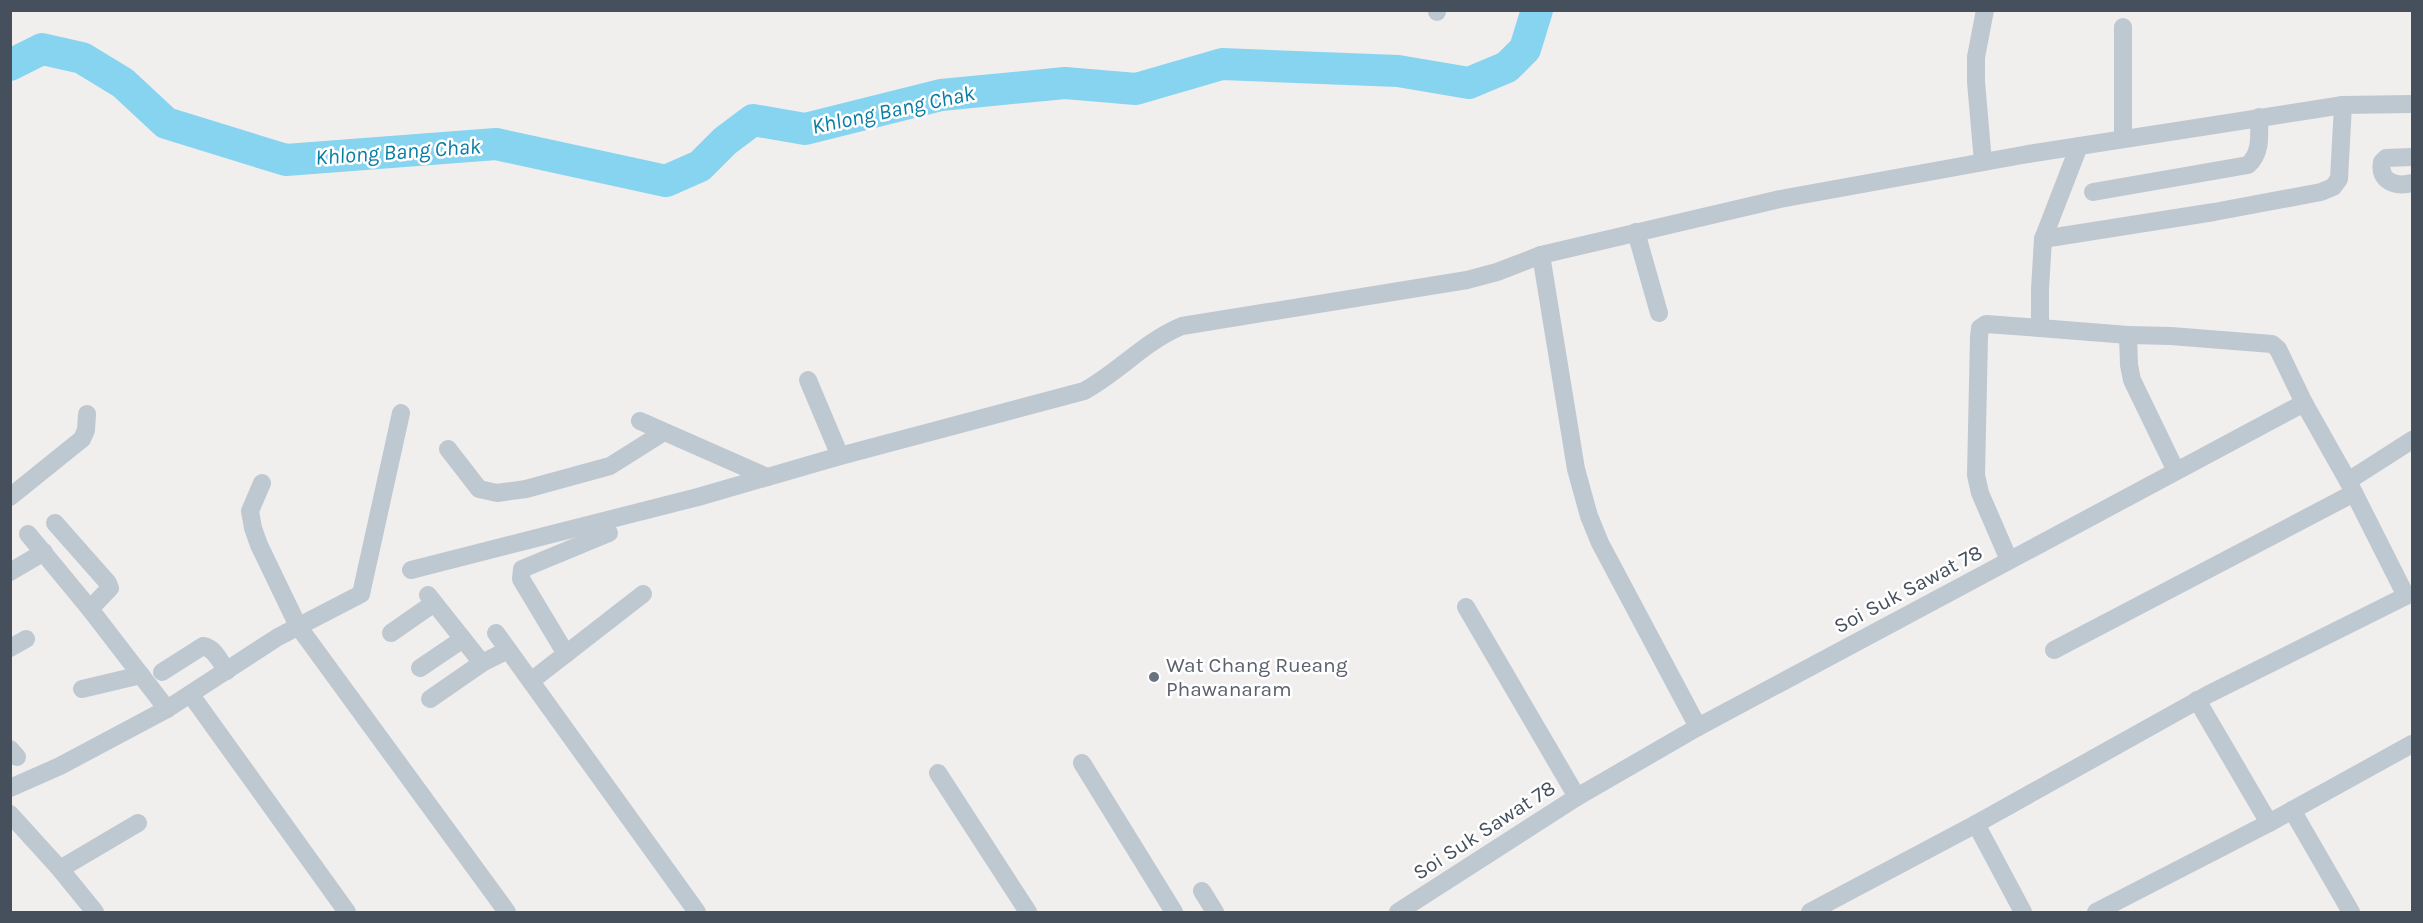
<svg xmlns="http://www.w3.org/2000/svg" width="2423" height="923" viewBox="0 0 2423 923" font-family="Karla,sans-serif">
<rect width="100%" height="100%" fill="#f1eeee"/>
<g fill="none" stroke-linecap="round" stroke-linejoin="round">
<polyline stroke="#86d4ef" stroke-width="32" points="10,65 42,49 82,58 123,83 166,123 286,160 496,144 666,181 700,166 725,141 753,120 805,129 941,95 1065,83 1136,89 1222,64 1398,71 1469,83 1507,67 1525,49 1537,10"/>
<g stroke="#bec8d1" stroke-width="18">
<polyline points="1437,12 1437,10"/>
<polyline points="2123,139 2123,27"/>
<polyline points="2079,146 2043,239 2040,289 2040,328 2128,335"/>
<path d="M 2412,157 L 2386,158 L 2382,162 C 2378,182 2397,187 2412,183"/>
<polyline points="1983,162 1976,82 1976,57 1985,10"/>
<path d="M 2093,192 L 2248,165 C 2262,153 2259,134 2259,117"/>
<polyline points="1636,232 1659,313"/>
<polyline points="2043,239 2214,212 2321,192 2333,187 2339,179 2343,105"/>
<polyline points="808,380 840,456"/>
<polyline points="640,421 767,477"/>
<polyline points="448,449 479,489 497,493 526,489 610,466 664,432"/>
<polyline points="2176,471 2132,380 2129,365 2128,335 2171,336 2272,344 2278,349 2304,403"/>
<polyline points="262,483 250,511 253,528 259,545 298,626 507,912"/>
<polyline points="10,497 82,439 86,430 87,414"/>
<polyline points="55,523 108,583 110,588 90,609"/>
<polyline points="28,534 90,609 167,709"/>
<polyline points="2009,560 1980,493 1976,475 1979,337 1980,328 1986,324 2040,328"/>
<path d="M 411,570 L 698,497 L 840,456 L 1084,391 C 1119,372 1145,341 1182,326 L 1467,280 L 1497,272 L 1541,255"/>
<polyline points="10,572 44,552"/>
<polyline points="428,595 482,663 508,650"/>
<polyline points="1466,607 1577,797"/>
<polyline points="391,633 434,603"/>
<polyline points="496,633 697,912"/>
<polyline points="10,648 26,639"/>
<polyline points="2054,650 2354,493"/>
<polyline points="566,654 521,579 522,569 609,533"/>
<polyline points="420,668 463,639"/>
<path d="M 162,672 L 203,646 C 215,648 220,662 227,671"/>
<polyline points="531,681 643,594"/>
<polyline points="82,689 141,675"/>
<polyline points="191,695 347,912"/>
<polyline points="430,699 482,663"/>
<polyline points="2197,700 2269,823 2412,744"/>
<polyline points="1698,727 1600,543 1589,516 1576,469 1541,255 1780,199 2028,154 2343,105 2412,104"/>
<polyline points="10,749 17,757"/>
<polyline points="1082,763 1174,912"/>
<polyline points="938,773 1028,912"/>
<polyline points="10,788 60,766 167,709 278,637 361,594 401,413"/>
<polyline points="2292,810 2351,912"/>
<polyline points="10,814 60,869 95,912"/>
<polyline points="1976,824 2023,912"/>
<polyline points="60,869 138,823"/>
<polyline points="1202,891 1215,912"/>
<polyline points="1398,912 1577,797 1698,727 2304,403 2348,481 2412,440"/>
<polyline points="1810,912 1976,824 2209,694 2406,596 2348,481"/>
<polyline points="2096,912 2269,823"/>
</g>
</g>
<circle fill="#6b7280" stroke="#fff" stroke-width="2" cx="1154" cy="677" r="6"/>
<g text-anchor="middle" stroke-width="5" stroke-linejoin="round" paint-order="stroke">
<g font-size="21" fill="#46505c" stroke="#fff">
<text transform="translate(1908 589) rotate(-28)" y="7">Soi Suk Sawat 78</text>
<text transform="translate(1484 830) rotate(-33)" y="7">Soi Suk Sawat 78</text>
</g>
<g font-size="21" fill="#5b616d" stroke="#fff" text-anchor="start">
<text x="1166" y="672">Wat Chang Rueang<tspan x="1166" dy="24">Phawanaram</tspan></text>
</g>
<g font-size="22" font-style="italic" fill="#087da5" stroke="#fff">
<text transform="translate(893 109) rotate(-12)" y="8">Khlong Bang Chak</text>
<text transform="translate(398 151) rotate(-4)" y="8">Khlong Bang Chak</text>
</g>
</g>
<rect width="2423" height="923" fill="none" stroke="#46505c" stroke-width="24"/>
</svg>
